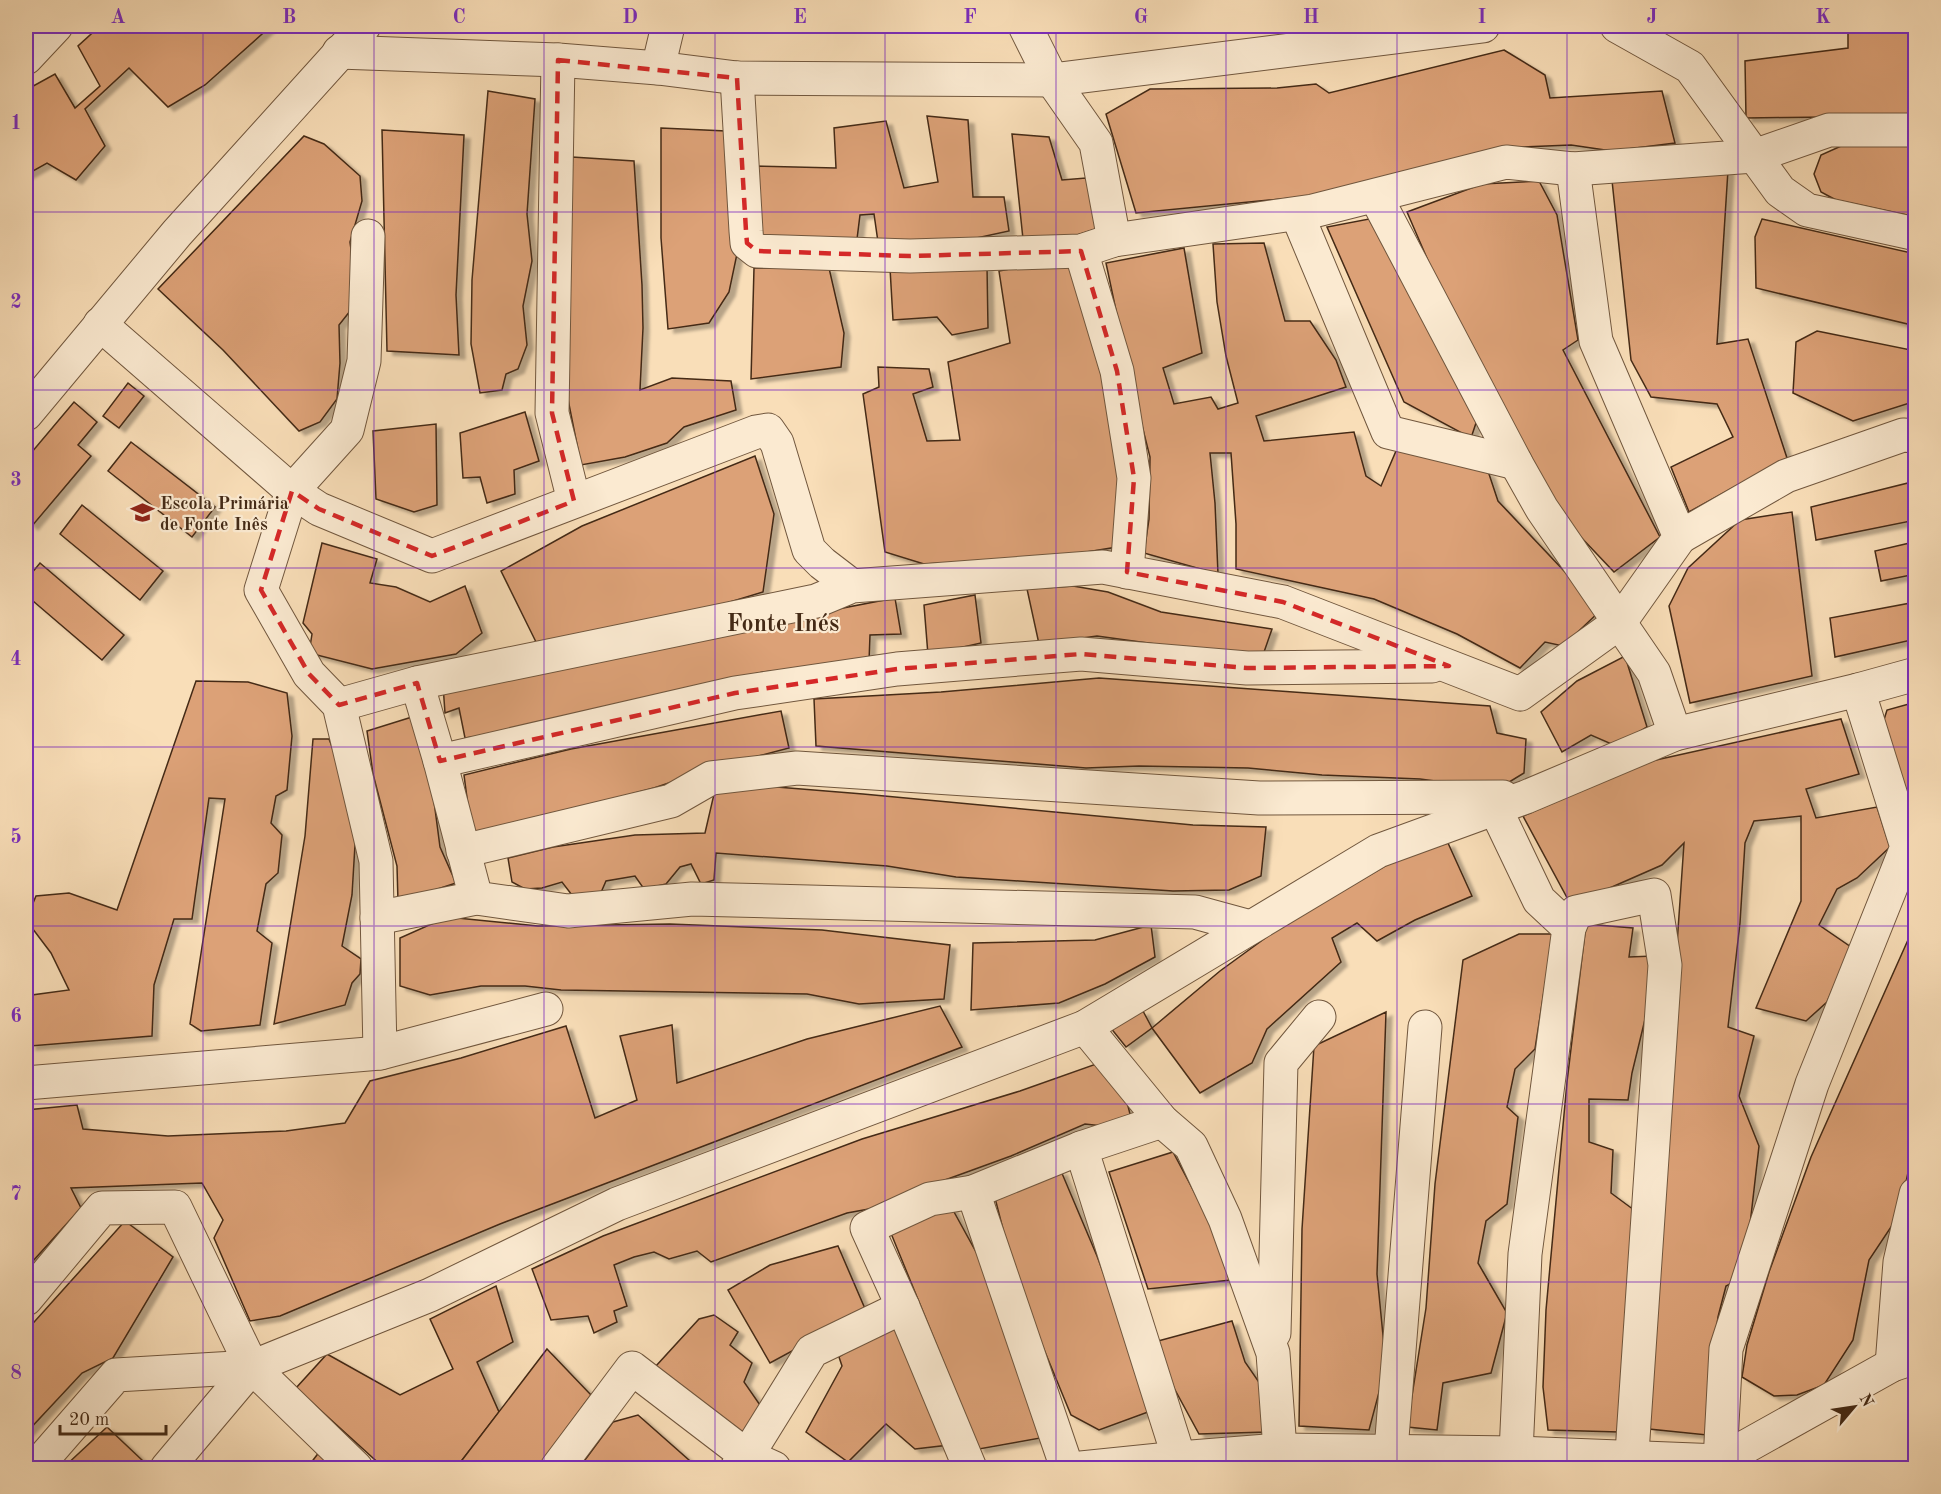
<svg xmlns="http://www.w3.org/2000/svg" width="1941" height="1494" viewBox="0 0 1941 1494" font-family="'Old Standard TT',serif">
<defs>
<filter id="shadow"><feDropShadow dx="6" dy="4" stdDeviation="1.5" flood-color="#0004"/></filter>
</defs>
<rect width="100%" height="100%" fill="#f9deb8"/>
<filter id="stains"><feTurbulence type="fractalNoise" baseFrequency=".00333" numOctaves="4"/><feColorMatrix values="0 0 0 0 .2 0 0 0 0 .09 0 0 0 0 .02 0 0 0 .5 -.17"/></filter>
<radialGradient id="worn" r=".72"><stop offset=".6" stop-color="#630" stop-opacity="0"/><stop offset="1" stop-color="#630" stop-opacity=".3"/></radialGradient>
<g fill="#dca177" stroke="#442a16" stroke-width="1.5" filter="url(#shadow)">
<polygon points="100,26 271,26 205,85 168,107 129,68 85,109 105,146 76,180 47,163 26,175 26,90 55,74 75,108 100,86 78,46"/>
<polygon points="1848,26 1916,26 1916,116 1746,118 1745,61 1848,48"/>
<polygon points="1504,50 1545,75 1550,98 1662,91 1675,143 1612,151 1571,145 1522,147 1395,175 1312,196 1136,213 1106,114 1150,89 1277,88 1316,84 1329,93"/>
<polygon points="488,91 535,99 527,214 532,261 523,306 527,345 518,369 506,374 502,390 480,393 471,344 472,280"/>
<polygon points="927,116 968,120 973,197 1004,197 1009,231 972,239 879,249 874,214 860,215 857,239 762,243 754,166 836,168 834,128 886,121 904,188 938,182"/>
<polygon points="661,128 726,131 742,230 729,292 709,323 668,329 661,238"/>
<polygon points="382,130 464,135 456,295 459,355 387,351"/>
<polygon points="1012,134 1049,137 1062,180 1086,178 1099,228 1059,241 1023,239"/>
<polygon points="304,136 324,144 360,176 362,201 350,242 358,301 339,325 340,363 337,399 320,422 299,431 223,350 158,289"/>
<polygon points="1850,142 1916,147 1916,217 1836,200 1821,192 1814,174 1821,155"/>
<polygon points="572,157 634,161 642,285 643,328 640,390 672,378 731,381 736,410 684,427 667,443 625,457 581,465 563,374"/>
<polygon points="1728,170 1717,344 1748,339 1787,458 1689,512 1671,467 1733,437 1717,404 1651,397 1631,360 1611,171"/>
<polygon points="1539,181 1557,215 1578,340 1563,350 1660,537 1614,572 1558,513 1476,372 1407,212 1482,184"/>
<polygon points="1369,219 1478,417 1471,438 1404,402 1327,227"/>
<polygon points="1762,219 1916,254 1916,326 1756,288 1755,237"/>
<polygon points="1264,243 1285,321 1310,321 1336,360 1346,387 1256,416 1264,441 1354,432 1366,476 1381,486 1402,437 1459,452 1489,474 1498,501 1601,610 1563,646 1545,642 1520,668 1457,634 1374,599 1236,569 1236,524 1231,453 1210,453 1215,503 1218,574 1144,553 1149,519 1150,457 1131,382 1106,263 1184,248 1202,353 1163,368 1174,404 1211,397 1218,409 1238,403 1226,356 1217,302 1213,244"/>
<polygon points="1067,258 1124,452 1117,547 1056,557 924,564 885,552 863,394 879,387 878,367 929,369 933,387 913,394 927,441 960,440 948,362 1010,343 999,271"/>
<polygon points="987,266 988,328 952,335 937,317 893,320 890,268"/>
<polygon points="754,268 829,268 844,333 841,367 751,379"/>
<polygon points="1817,331 1916,351 1916,401 1853,421 1793,393 1796,342"/>
<polygon points="128,383 144,396 119,428 103,416"/>
<polygon points="74,402 97,422 78,445 91,456 32,526 26,520 26,459"/>
<polygon points="525,412 539,461 514,470 515,494 487,503 480,477 463,478 460,433"/>
<polygon points="436,424 437,505 414,512 376,499 373,431"/>
<polygon points="131,442 215,507 192,537 108,471"/>
<polygon points="755,456 774,514 763,592 674,619 536,642 501,571 582,526"/>
<polygon points="1912,482 1916,499 1916,520 1816,540 1811,507"/>
<polygon points="82,505 163,571 140,600 60,534"/>
<polygon points="1792,512 1812,676 1690,703 1669,606 1688,568 1740,520"/>
<polygon points="1914,542 1916,574 1881,581 1875,551"/>
<polygon points="322,543 377,559 370,583 396,587 430,602 465,586 482,633 456,654 372,669 309,653 312,634 303,623"/>
<polygon points="40,563 124,635 102,660 26,595 26,580"/>
<polygon points="1073,586 1108,592 1161,612 1272,629 1263,655 1206,651 1097,636 1039,644 1027,589"/>
<polygon points="975,595 981,643 928,655 924,605"/>
<polygon points="895,598 901,634 870,635 869,662 763,672 641,700 526,730 465,738 459,708 445,713 443,685"/>
<polygon points="1916,602 1916,639 1835,657 1830,618"/>
<polygon points="1625,656 1647,727 1616,746 1591,735 1562,752 1541,712 1577,681"/>
<polygon points="1099,678 1490,706 1497,733 1526,739 1524,773 1506,784 1458,784 1420,779 1322,775 1248,768 1139,766 1086,768 816,746 814,699 941,692"/>
<polygon points="196,681 248,682 287,693 292,736 287,790 276,796 271,823 282,835 278,873 266,884 257,931 272,943 260,1025 201,1031 190,1024 225,799 209,798 192,919 174,919 154,985 152,1036 30,1046 32,995 69,990 51,953 26,920 36,896 69,893 117,910"/>
<polygon points="1916,702 1916,798 1909,801 1882,726 1887,710"/>
<polygon points="781,711 789,748 716,767 654,788 472,836 464,775 571,749"/>
<polygon points="412,717 432,786 440,847 456,883 398,902 397,866 373,774 367,731"/>
<polygon points="1841,719 1859,774 1806,789 1816,818 1877,807 1890,847 1857,878 1837,889 1819,925 1851,947 1827,1002 1806,1021 1756,1008 1801,901 1801,816 1754,821 1745,843 1740,923 1728,1027 1754,1036 1739,1096 1759,1146 1744,1277 1726,1286 1718,1317 1709,1390 1707,1435 1649,1429 1656,1249 1684,843 1662,865 1571,905 1523,816 1647,762"/>
<polygon points="313,739 329,739 350,792 356,828 352,895 342,946 361,959 360,974 352,983 345,1005 274,1024 305,836"/>
<polygon points="752,785 863,794 1193,825 1266,827 1261,876 1229,890 1173,891 956,877 887,866 716,853 714,880 701,884 691,864 680,867 666,884 644,889 635,876 606,881 599,897 575,899 562,882 542,888 525,889 512,882 508,858 553,847 635,835 705,833 714,794"/>
<polygon points="1448,843 1472,896 1415,920 1377,941 1357,923 1332,938 1341,962 1267,1029 1252,1063 1200,1093 1152,1028 1220,971 1279,928 1397,859"/>
<polygon points="447,917 538,926 670,924 822,930 950,945 944,999 859,1004 807,994 561,990 525,986 481,986 430,995 400,986 400,938"/>
<polygon points="1916,922 1916,1135 1899,1215 1869,1260 1853,1340 1824,1385 1797,1395 1774,1396 1742,1377 1747,1345 1769,1272 1811,1157"/>
<polygon points="1586,924 1633,928 1629,957 1653,956 1648,1007 1632,1073 1628,1100 1589,1099 1589,1142 1613,1150 1611,1193 1634,1210 1619,1432 1548,1430 1543,1387 1546,1310 1567,1082"/>
<polygon points="1151,925 1155,957 1105,984 1059,1003 971,1010 973,943 1095,940"/>
<polygon points="1519,934 1553,934 1535,1049 1515,1069 1507,1107 1518,1117 1507,1204 1486,1221 1478,1263 1507,1313 1491,1373 1443,1383 1437,1430 1407,1427 1426,1308 1435,1184 1463,960"/>
<polygon points="940,1006 962,1047 500,1224 280,1316 250,1321 214,1238 223,1220 202,1183 71,1188 81,1208 32,1262 26,1255 26,1110 77,1105 83,1129 168,1136 286,1131 345,1123 370,1081 461,1058 566,1026 595,1118 637,1100 620,1036 672,1025 677,1083 807,1039"/>
<polygon points="1143,1011 1152,1028 1126,1047 1110,1027"/>
<polygon points="1386,1012 1377,1274 1386,1366 1369,1430 1299,1426 1302,1229 1314,1046"/>
<polygon points="1096,1064 1125,1094 1131,1118 1112,1127 1085,1124 1011,1156 945,1180 880,1207 847,1213 711,1262 697,1251 669,1259 654,1252 634,1257 614,1265 627,1306 614,1311 617,1322 594,1333 588,1316 551,1320 532,1269 603,1236 862,1139 1020,1091"/>
<polygon points="1173,1152 1217,1235 1231,1280 1148,1289 1109,1172"/>
<polygon points="1061,1171 1097,1256 1140,1370 1148,1412 1099,1430 1071,1415 1017,1284 995,1198"/>
<polygon points="948,1201 992,1281 1046,1437 979,1449 888,1226"/>
<polygon points="125,1221 173,1257 113,1358 82,1373 26,1433 26,1331"/>
<polygon points="838,1246 866,1311 770,1363 728,1290 770,1265"/>
<polygon points="1916,1263 1916,1318 1907,1304"/>
<polygon points="496,1286 513,1342 477,1362 499,1412 456,1468 384,1468 296,1388 327,1354 400,1395 453,1369 430,1319"/>
<polygon points="714,1315 738,1332 730,1345 752,1363 744,1382 760,1405 740,1437 656,1366 699,1319"/>
<polygon points="896,1319 949,1445 915,1449 886,1424 848,1462 806,1432 842,1366 839,1357"/>
<polygon points="1232,1321 1245,1362 1263,1388 1267,1432 1199,1434 1174,1388 1158,1341"/>
<polygon points="547,1349 591,1395 537,1468 456,1468"/>
<polygon points="638,1415 698,1468 579,1468 613,1422"/>
<polygon points="107,1427 143,1461 136,1468 63,1468"/>
<polygon points="320,1451 337,1468 307,1468"/>
</g>
<g fill="none" stroke-linecap="round" stroke-linejoin="round">
<defs>
<g id="minor">
<polyline points="1025,26 1052,80 1096,143 1114,240"/>
<polyline points="1617,26 1690,67 1780,191 1807,210 1916,234"/>
<polyline points="339,52 558,60 658,68 737,78 1052,80 1483,26"/>
<polyline points="26,58 56,26"/>
<polyline points="558,60 552,413 574,501"/>
<polyline points="658,68 668,26"/>
<polyline points="737,78 746,231 747,243 757,251 910,256 1081,251 1114,240 1313,211 1506,162 1573,169 1754,156 1829,130 1916,130"/>
<polyline points="1376,197 1516,463 1542,509 1654,673 1675,734"/>
<polyline points="1297,214 1388,432 1516,463"/>
<polyline points="368,236 364,361 347,430 292,491 261,590 309,674 339,705 376,861 380,1053"/>
<polyline points="1081,251 1117,371 1134,478 1127,572"/>
<polyline points="100,324 292,491 319,509 432,556 756,432 768,430 777,443 809,550 822,563 852,586"/>
<polyline points="26,414 177,233 364,26"/>
<polyline points="1680,537 1786,476 1903,435 1916,436"/>
<polyline points="417,683 440,761 476,898"/>
<polyline points="339,705 417,683 816,601 852,586 1103,567 1283,602 1520,694 1620,622 1680,537 1596,341 1573,169"/>
<polyline points="440,761 735,693 897,669 1081,654 1247,668 1432,666"/>
<polyline points="1495,808 1539,900 1569,928 1525,1254 1516,1453"/>
<polyline points="463,851 671,801 711,778 797,768 1259,798 1503,797"/>
<polyline points="377,918 476,898 568,911 692,899 1195,912 1250,927"/>
<polyline points="1569,928 1576,912 1654,895 1665,965 1631,1468"/>
<polyline points="1085,1027 1162,1121 1191,1146 1225,1219 1273,1353 1280,1450"/>
<polyline points="26,1083 380,1053 546,1009"/>
<polyline points="1162,1121 1081,1148 1179,1458"/>
<polyline points="26,1299 102,1208 175,1207 252,1367 356,1468"/>
<polyline points="903,1307 867,1228 930,1199 973,1192"/>
<polyline points="1274,1333 1281,1063 1319,1017"/>
<polyline points="1892,1365 1900,1262 1916,1194"/>
<polyline points="1391,1450 1425,1027"/>
<polyline points="1720,1461 1726,1349 1812,1084 1907,847 1858,690"/>
<polyline points="35,1468 116,1375 252,1367 430,1295 617,1204 1085,1027 1378,851 1526,797 1675,734 1858,690 1916,674"/>
<polyline points="167,1468 252,1367"/>
<polyline points="557,1468 632,1368 747,1456 812,1351 903,1307 970,1468"/>
<polyline points="737,1468 747,1456 774,1468"/>
<polyline points="1067,1468 973,1192 1081,1148"/>
<polyline points="1081,1468 1179,1458 1280,1450 1516,1453 1720,1461 1892,1365 1916,1357"/>
</g>
</defs>
<use href="#minor" stroke="#71573e" stroke-width="35"/>
<use href="#minor" stroke="#fbead1" stroke-width="33"/>
</g>
<path fill="none" stroke="#d62828" stroke-width="4.5" stroke-dasharray="12 8" stroke-linejoin="round" d="M 558,60 L 737,78 L 746,231 L 747,243 L 757,251 L 910,256 L 1081,251 L 1117,371 L 1134,478 L 1127,572 L 1283,602 L 1449,666 L 1247,668 L 1081,654 L 897,669 L 735,693 L 440,761 L 417,683 L 339,705 L 309,674 L 261,590 L 292,491 L 319,509 L 432,556 L 574,501 L 552,413 Z"/>
<path fill="none" stroke="#7b2cbf" stroke-width="1.5" stroke-opacity="0.55" d="M 203,26 L 203,1468M 374,26 L 374,1468M 544,26 L 544,1468M 715,26 L 715,1468M 885,26 L 885,1468M 1056,26 L 1056,1468M 1226,26 L 1226,1468M 1397,26 L 1397,1468M 1567,26 L 1567,1468M 1738,26 L 1738,1468M 26,212 L 1916,212M 26,390 L 1916,390M 26,568 L 1916,568M 26,747 L 1916,747M 26,926 L 1916,926M 26,1104 L 1916,1104M 26,1282 L 1916,1282"/>
<defs>
<symbol id="school-bare" viewBox="-9 -9 18 18"><path d="M0-5L7-2L0 1L-7-2ZM-4 1L0 2.5L4 1V4Q0 6-4 4Z" fill="#8f2418" stroke="#fbead1" stroke-width="2.5" paint-order="stroke"/></symbol>
</defs>
<g fill-rule="evenodd">
<use href="#school-bare" x="126" y="496" width="33" height="33"/>
</g>
<g text-anchor="middle" stroke-width="4.5" stroke-linejoin="round" paint-order="stroke">
<g font-size="18" font-weight="bold" fill="#442a16" stroke="#fbead1" text-anchor="start">
<text x="160" y="509">Escola Primária<tspan x="160" dy="21">de Fonte Inês</tspan></text>
</g>
<g font-size="24" font-weight="bold" fill="#442a16" stroke="#fbead1">
<text x="783" y="631">Fonte Inés</text>
</g>
</g>
<rect width="1941" height="1494" fill="none" stroke="#f9deb8" stroke-width="66"/>
<g transform="translate(1854 1407) rotate(61)" stroke="#fbead1" stroke-width="4.5" paint-order="stroke">
<path d="M0-4.5L10 22L0 15L-10 22Z" fill="#442a16"/>
<text y="-9" font-size="16" font-weight="bold" text-anchor="middle" fill="#442a16">N</text>
</g>
<path d="M60 1425v9h106v-9" fill="none" stroke="#442a16" stroke-width="3"/>
<text x="69" y="1425" font-size="18" fill="#442a16" stroke="#fbead1" stroke-width="4.5" paint-order="stroke">20 m</text>
<rect x="33" y="33" width="1875" height="1428" fill="none" stroke="#7b2cbf" stroke-width="2"/>
<g font-size="20" text-anchor="middle" font-weight="bold" fill="#7b2cbf">
<text x="118" y="23">A</text>
<text x="289" y="23">B</text>
<text x="459" y="23">C</text>
<text x="630" y="23">D</text>
<text x="800" y="23">E</text>
<text x="970" y="23">F</text>
<text x="1141" y="23">G</text>
<text x="1311" y="23">H</text>
<text x="1482" y="23">I</text>
<text x="1652" y="23">J</text>
<text x="1823" y="23">K</text>
<text x="16" y="129">1</text>
<text x="16" y="308">2</text>
<text x="16" y="486">3</text>
<text x="16" y="665">4</text>
<text x="16" y="843">5</text>
<text x="16" y="1022">6</text>
<text x="16" y="1200">7</text>
<text x="16" y="1379">8</text>
</g>
<rect width="100%" height="100%" filter="url(#stains)"/>
<rect width="100%" height="100%" fill="url(#worn)"/>
</svg>
